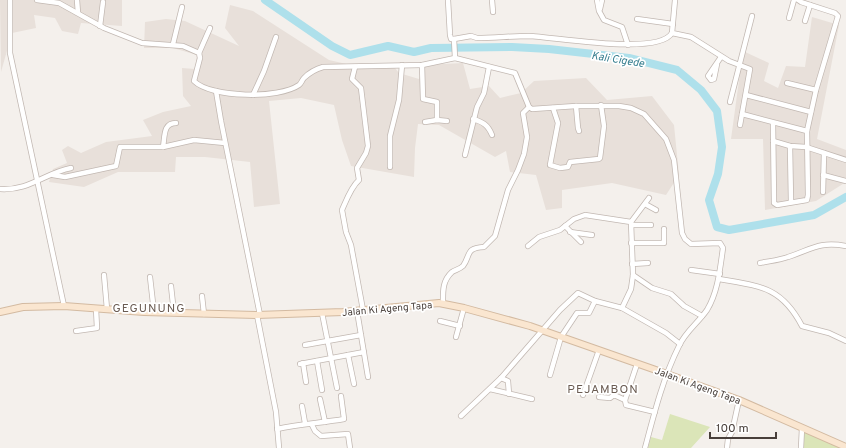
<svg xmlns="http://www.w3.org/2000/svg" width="846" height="448" viewBox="0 0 846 448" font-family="Overpass,sans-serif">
<rect width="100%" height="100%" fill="#f4f0ec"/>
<g fill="#e8e0da">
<polygon points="0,0 122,0 122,26 81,23 78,34 62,31 55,18 34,15 36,28 12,33 1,72"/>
<polygon points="230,5 253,11 329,60 355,66 391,63 399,73 419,79 424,65 463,63 470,89 489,86 500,98 521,93 534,81 586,78 607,100 652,96 674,125 679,175 666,195 612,183 562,190 562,208 546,210 536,175 510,172 506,151 495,157 439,125 418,124 415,148 414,177 351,166 342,140 334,105 301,98 269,101 280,204 254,207 250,162 205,157 176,157 175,172 118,172 84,187 49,182 53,169 67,163 62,150 68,146 81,153 106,142 152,136 143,120 163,112 191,106 183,96 182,68 195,69 197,55 173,48 144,48 145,22 166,19 185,21 239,46 225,28"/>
<polygon points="812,17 839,25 817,139 846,150 846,182 816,201 765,210 763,139 731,139 743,51 769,63 764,81 778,88 786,66 805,67"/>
</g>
<g fill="#dbe5b8">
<polygon points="670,414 710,427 691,448 648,448 651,437 662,440"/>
<polygon points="804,431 842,448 804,448"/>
</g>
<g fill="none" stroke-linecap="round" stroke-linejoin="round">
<polyline stroke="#aee0eb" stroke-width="8" points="265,0 332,46 350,55 388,46 414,52 431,48 512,47 549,49 629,58 677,70 701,90 717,111 722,147 718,174 709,200 717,227 729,230 814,215 846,197"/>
<defs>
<g id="street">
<polyline points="10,0 10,53 64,306"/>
<path d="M 37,0 L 59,3 L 104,28 L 142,43 L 183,46 L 199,53 L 200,58 L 194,81 C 211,98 279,99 299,85 C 301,84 302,80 304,78 C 309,73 316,69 323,67 L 422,65 L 455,58 L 515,73 L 529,107 L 532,109 L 576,106 L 619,106 L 631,108 L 644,114 L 666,139 L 674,160 L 682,233 L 685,239 L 691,244 L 720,243 L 723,248 C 720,269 718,292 707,310 C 698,323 685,332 679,346 C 663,378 654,414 645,448"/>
<polyline points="77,0 78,13"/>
<polyline points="448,0 450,35 451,39 454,39"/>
<polyline points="492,0 493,12"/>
<polyline points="597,0 599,11 604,20 622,27 628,45"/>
<polyline points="675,0 672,33 691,37 729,61 750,69 740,125"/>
<polyline points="600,9 602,0"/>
<polyline points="789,18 794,0"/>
<polyline points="637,19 673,24"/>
<polyline points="805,21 810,5"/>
<polyline points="100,26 103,2"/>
<path d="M 454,39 L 471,36 L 477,38 C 494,38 512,36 529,36 C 556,37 658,56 672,33"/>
<polyline points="454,39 455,58"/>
<polyline points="173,44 182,7"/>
<polyline points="199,53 210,28"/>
<polyline points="717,64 714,79 711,80 708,76 721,57"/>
<polyline points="422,65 423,99 437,102 437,120"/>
<path d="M 355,67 L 352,79 L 361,88 L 368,146 L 366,153 L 357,168 L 359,180 C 351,187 346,201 342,210 L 346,232 L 351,245 L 363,310"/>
<polyline points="787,83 816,90"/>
<polyline points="216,91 221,121 260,315"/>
<polyline points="253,95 264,71 276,37"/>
<polyline points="746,95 811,112"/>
<polyline points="730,102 752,16"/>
<polyline points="576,106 578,128 579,131"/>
<polyline points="553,108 558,123 550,165 560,168 568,167 570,162 599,159 600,158 604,126 601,105"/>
<polyline points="742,114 807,131"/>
<path d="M 473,119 C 483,122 488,125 492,135"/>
<polyline points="425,122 437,120 447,121"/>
<polyline points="773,123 774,203 777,205 807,200 808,195 807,131 816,90 838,16 835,13 801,2 798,0"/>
<polyline points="773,141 790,146 806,147 846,160"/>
<polyline points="790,146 791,202"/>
<path d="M 163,147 C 165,136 163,123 176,123"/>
<polyline points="465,155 477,107 484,93 489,67"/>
<polyline points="390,167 390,136 399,100 402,65"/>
<polyline points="53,175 65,177 116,166 120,147 163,147 194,140 225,143"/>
<polyline points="823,175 846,181"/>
<path d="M 0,189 C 29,191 45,173 71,168"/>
<polyline points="823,192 824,153"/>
<polyline points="645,204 656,210"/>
<polyline points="631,222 649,198"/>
<polyline points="632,225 651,225"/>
<polyline points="565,226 581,242"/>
<polyline points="570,232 592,235"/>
<polyline points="631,243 664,243 664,229"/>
<polyline points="528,246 539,237 560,230 574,219 585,215 631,222 633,275 631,289 622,308 666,333 680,344"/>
<path d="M 760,263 C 770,261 780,260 788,257 C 812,249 820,241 846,246"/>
<polyline points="632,264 648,263"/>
<polyline points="691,270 720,274"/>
<polyline points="104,275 107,309"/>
<polyline points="633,275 652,288 671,294 684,306 702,316"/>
<polyline points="150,277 154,312"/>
<path d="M 719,279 C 759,286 781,286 802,326 L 829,333 L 846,341"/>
<polyline points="171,286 174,313"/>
<polyline points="202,296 204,314"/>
<path d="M 443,304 C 443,292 442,281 452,272 C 455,270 460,269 463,266 C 471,255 465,248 484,247 L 495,236 L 508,190 L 518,170 L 524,154 L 527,137 L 523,113 L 529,107"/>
<polyline points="357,311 368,377"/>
<polyline points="322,313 337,388"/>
<polyline points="257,315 276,412 279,448"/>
<polyline points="440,321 460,326"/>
<polyline points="76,331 97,328 96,309"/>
<polyline points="456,337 464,308"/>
<polyline points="305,345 361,335"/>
<polyline points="348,355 354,384"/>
<polyline points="317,361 322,390"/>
<polyline points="303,363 306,382"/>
<polyline points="300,364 364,352"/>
<polyline points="637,364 625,400 626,405 655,412"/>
<polyline points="550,375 561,337 577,313 589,313 595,301"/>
<polyline points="501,378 508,381 509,394"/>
<polyline points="490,389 532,399"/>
<polyline points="583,395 599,350"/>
<polyline points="599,397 610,398 614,395 625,400"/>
<polyline points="320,399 325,422"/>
<polyline points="302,406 305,423"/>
<polyline points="461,416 501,378 560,310 578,293 595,301 622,308"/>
<polyline points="312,425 315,431 321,436 348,434 350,448"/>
<path d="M 277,429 C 300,424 321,423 344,419 L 341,396"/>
<polyline points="727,448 728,439 732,432 739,400"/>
<polyline points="801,448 802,428"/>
</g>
<polyline id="secondary" points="0,312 23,307 64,306 144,312 257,315 343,312 439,303 464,308 530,326 653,369 739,400 846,447"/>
</defs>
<use href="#street" stroke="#c2b8b2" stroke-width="6"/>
<use href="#secondary" stroke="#d3baa1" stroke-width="8"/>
<use href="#street" stroke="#fff" stroke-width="4.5"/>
<use href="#secondary" stroke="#fae6d0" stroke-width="6"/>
</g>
<g text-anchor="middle" stroke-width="3.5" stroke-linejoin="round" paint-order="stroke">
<g font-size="10" fill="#483f3a" stroke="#fff">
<text transform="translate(387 308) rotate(-5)" y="4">Jalan Ki Ageng Tapa</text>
<text transform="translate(698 385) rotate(20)" y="4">Jalan Ki Ageng Tapa</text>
</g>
<g font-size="11" font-style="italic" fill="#337c8d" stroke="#fff">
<text transform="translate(618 59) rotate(9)" y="4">Kali Cigede</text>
</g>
<g font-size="12" letter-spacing="1" fill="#6a5b52" stroke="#fff">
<text x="149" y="312">GEGUNUNG</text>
<text x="603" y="393">PEJAMBON</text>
</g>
</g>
<path d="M710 432v6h66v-6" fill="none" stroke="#483f3a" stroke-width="2"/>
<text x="716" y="432" font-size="12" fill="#483f3a" stroke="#ffffff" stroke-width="3" paint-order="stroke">100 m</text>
</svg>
